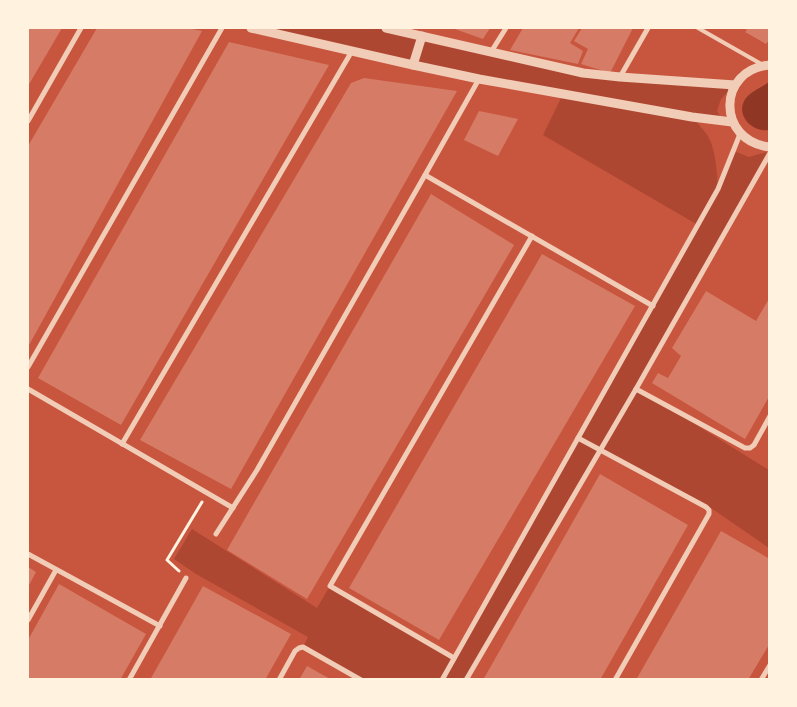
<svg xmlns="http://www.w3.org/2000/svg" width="797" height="707" viewBox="0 0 797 707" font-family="'Public Sans',sans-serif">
<rect width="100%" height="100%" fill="#c8553d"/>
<path fill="#ae4732" d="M 251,28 L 386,28 L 583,74 L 730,89 L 721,99 L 717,111 L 722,119 L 693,118 C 698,124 704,130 708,136 C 716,150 717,173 718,188 L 734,151 L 749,157 L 767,152 L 637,388 L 769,470 L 769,548 L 714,510 L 601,450 L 466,680 L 361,679 L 303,647 L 308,637 L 196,574 L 174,559 L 192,529 L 317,608 L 330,586 L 454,658 L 698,225 L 543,135 L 563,94 Z"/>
<path fill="#8f3625" d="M 769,82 L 769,130 C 752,133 734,114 746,98 C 752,91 762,87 769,82 Z"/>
<g fill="#d67c66">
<polygon points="28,28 62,28 28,86"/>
<polygon points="97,28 188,28 202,31 28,347 28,146"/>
<polygon points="452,28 490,28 483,39"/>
<polygon points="523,28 579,28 570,43 583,51 578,64 510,50"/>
<polygon points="582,28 633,28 610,73 581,64 588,49 574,41"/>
<polygon points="743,28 770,28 770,39 766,44 745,32 747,30"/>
<polygon points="229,42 329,65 121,425 38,378"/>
<polygon points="364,78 457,91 231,489 140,440 351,83"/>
<polygon points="479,111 518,119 498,156 464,140"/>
<polygon points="431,194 514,245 307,599 227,550"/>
<polygon points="542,254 635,306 439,640 349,588"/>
<polygon points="706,291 756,321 770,297 770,395 745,439 652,383 658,373 668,378 681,356 672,348"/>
<polygon points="600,474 688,525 600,680 483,680"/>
<polygon points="721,531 770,559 770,643 748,680 636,680"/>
<polygon points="28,567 36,572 28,587"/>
<polygon points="59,584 146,634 120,680 28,680 28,640"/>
<polygon points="203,586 291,634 265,680 150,680"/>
<polygon points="307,666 332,680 299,680"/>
</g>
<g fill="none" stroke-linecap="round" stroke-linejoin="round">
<polyline stroke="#fff3e0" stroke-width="3" points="179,571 167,560 202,502"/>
<polyline stroke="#f1ccb7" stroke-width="4" points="698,28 763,65"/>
<g stroke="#f1ccb7" stroke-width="5">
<polyline points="491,52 506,28"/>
<polyline points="620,77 648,28"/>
<polyline points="28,121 81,28"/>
<polyline points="425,175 653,306"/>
<polyline points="28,367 222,28"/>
<polyline points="28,389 233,508"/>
<polyline points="636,389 745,448 750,448 754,445 770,416"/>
<polyline points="578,438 706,507 709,510 709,514 615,680"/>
<polyline points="122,444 352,51"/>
<polyline points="216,534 257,470 425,175 479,79"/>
<polyline points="28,554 160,626"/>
<polyline points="28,620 56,570"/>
<polyline points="454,658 330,586 532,236"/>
<polyline points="129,680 186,578"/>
<polyline points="279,680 295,651 299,648 303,647 361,680"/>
<polyline points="442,680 718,189 740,134"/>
<polyline points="466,680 636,389 770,153"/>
<polyline points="761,680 770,665"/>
</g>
<g stroke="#f1ccb7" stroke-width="9">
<polyline points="251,28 413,65 479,79 692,117 732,122"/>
<polyline points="386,28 583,73 620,77 735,85"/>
<polyline points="413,65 422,36"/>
<path d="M 770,65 C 717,69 716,141 770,147"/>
</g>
</g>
<rect width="797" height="707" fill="none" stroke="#fff3e0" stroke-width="58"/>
</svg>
